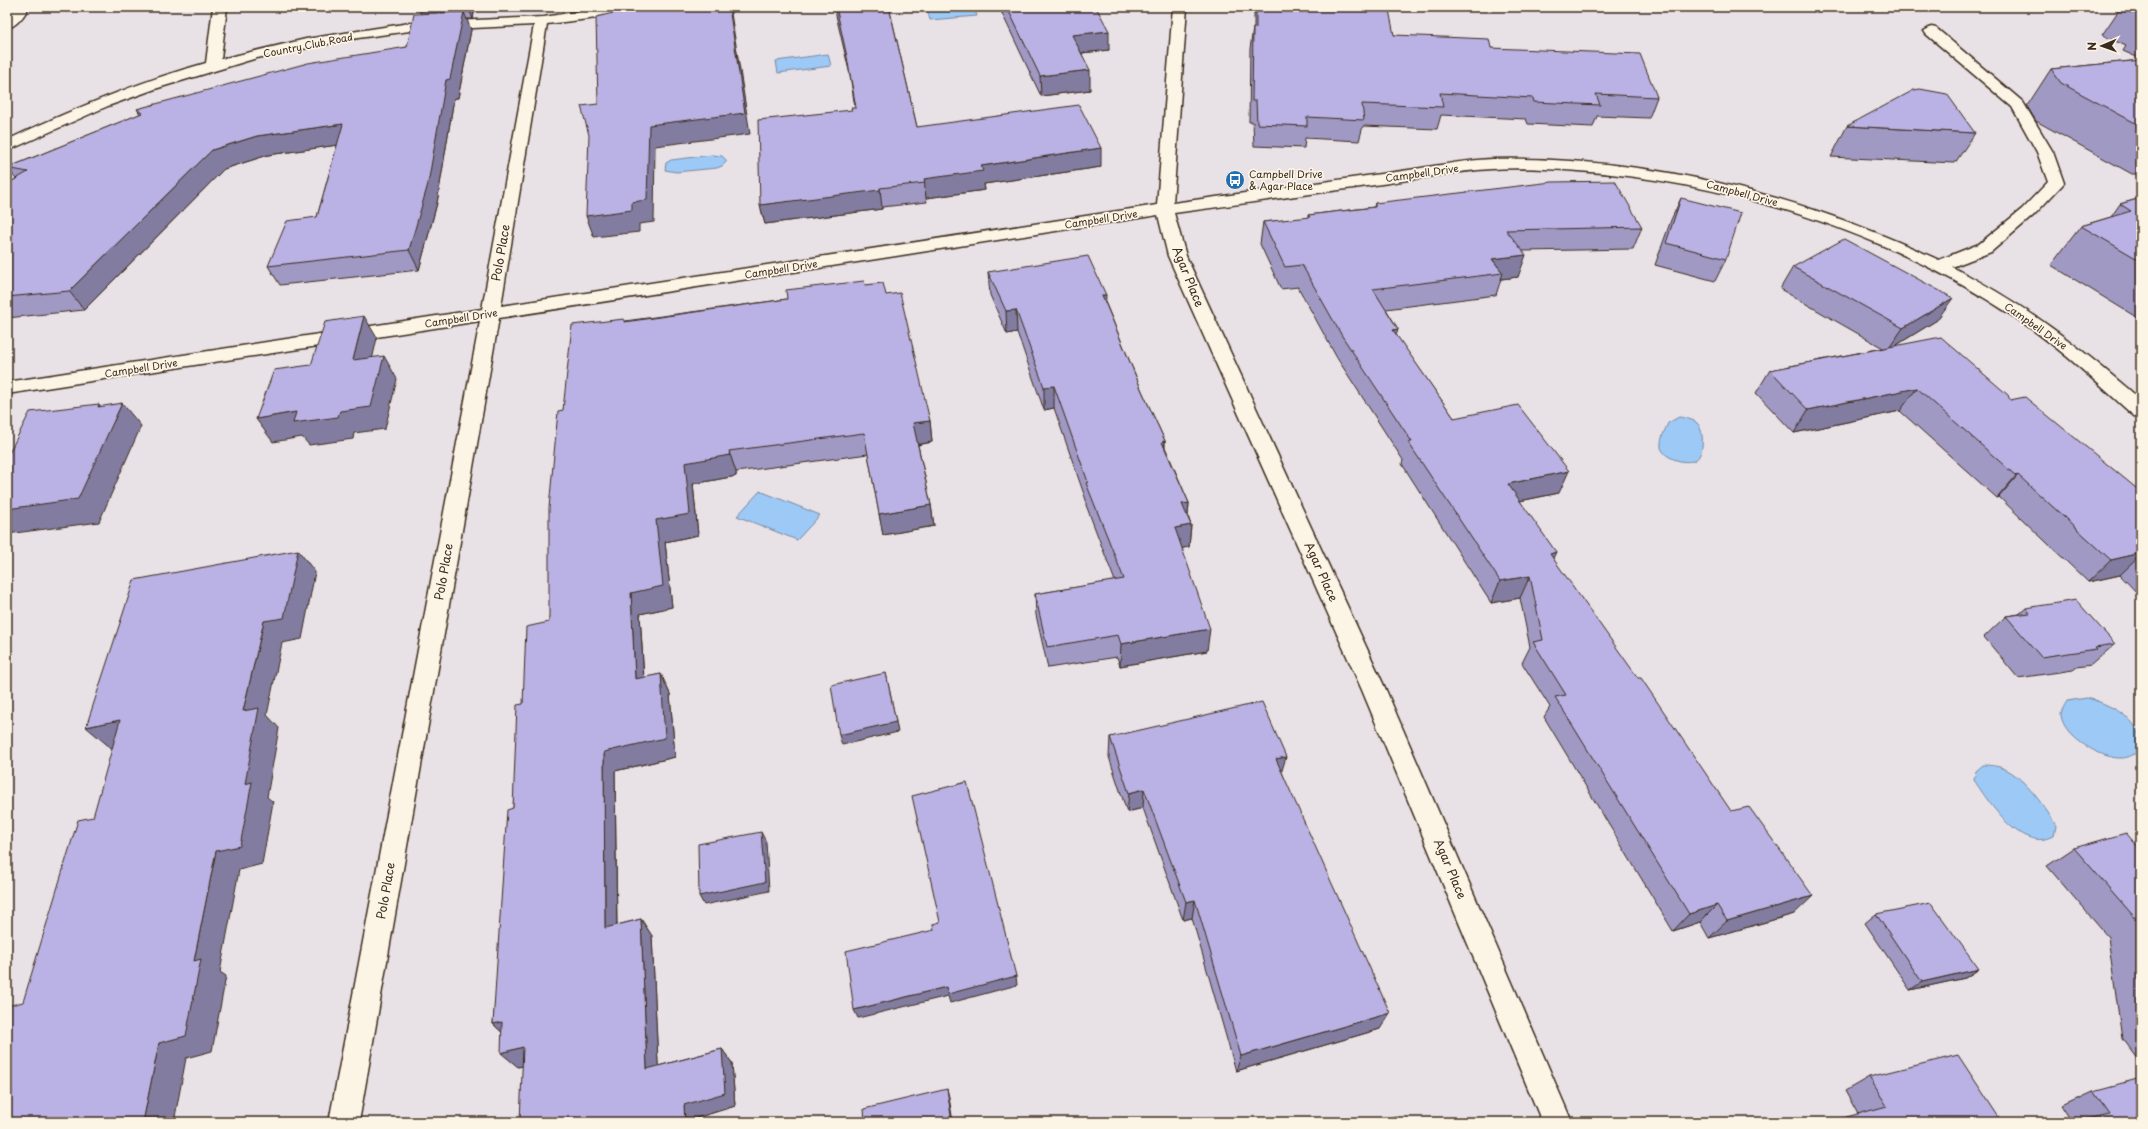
<svg xmlns="http://www.w3.org/2000/svg" width="2148" height="1129" viewBox="0 0 2148 1129" font-family="'Playpen Sans',sans-serif">
<rect width="100%" height="100%" fill="#e8e1e5"/>
<filter id="ink" filterUnits="userSpaceOnUse"><feTurbulence type="fractalNoise" baseFrequency=".025" numOctaves="2"/><feDisplacementMap in="SourceGraphic" scale="8" xChannelSelector="R" yChannelSelector="G"/><feConvolveMatrix kernelMatrix="1 2 1 2 8 2 1 2 1" color-interpolation-filters="sRGB"/></filter>
<g filter="url(#ink)">
<g fill="#9dc9f7" stroke="#7689a0">
<polygon points="950,7 974,7 977,16 930,20 927,9"/>
<polygon points="828,54 831,66 778,73 776,61"/>
<polygon points="712,155 722,156 727,161 722,166 717,168 676,172 665,170 666,163 671,160"/>
<path d="M 1679,417 C 1685,418 1692,419 1697,423 C 1704,429 1705,455 1695,460 C 1685,465 1663,458 1661,447 C 1660,439 1665,430 1668,423 Z"/>
<polygon points="760,491 820,515 797,540 737,516"/>
<path d="M 2087,698 C 2110,704 2148,722 2139,751 C 2133,755 2128,758 2121,758 C 2102,759 2063,737 2061,715 C 2061,710 2065,705 2067,701 Z"/>
<path d="M 1983,765 C 1992,765 1999,766 2007,770 C 2024,778 2047,809 2056,826 L 2054,836 C 2021,853 1990,804 1974,780 L 1976,771 Z"/>
</g>
<g fill="none" stroke-linecap="round" stroke-linejoin="round">
<defs>
<g id="minor">
<path d="M 15,7 L 29,7 C 24,16 17,26 7,28 L 7,17 Z"/>
<path d="M 213,7 L 227,7 L 221,59 L 306,39 L 410,23 L 544,17 L 607,7 L 630,7 L 628,10 L 597,18 L 547,24 L 501,306 L 1157,205 L 1173,7 L 1187,7 L 1173,203 C 1245,193 1316,183 1388,173 C 1421,169 1460,160 1493,159 C 1651,156 1797,194 1939,260 L 1979,244 L 2022,209 L 2048,182 L 2037,152 L 2012,107 L 1926,34 L 1924,31 L 1931,27 L 1936,28 L 2023,102 L 2053,152 L 2064,183 L 2034,215 L 1991,252 L 1952,267 C 2025,304 2080,347 2141,400 L 2141,418 L 2134,416 C 2097,383 2060,348 2019,320 C 1890,233 1734,183 1579,171 C 1550,169 1520,167 1491,169 C 1457,171 1423,178 1389,183 C 1317,193 1246,203 1174,213 L 1186,256 L 1386,690 L 1572,1122 L 1542,1122 L 1362,690 L 1168,256 L 1158,215 L 499,318 L 359,1122 L 329,1122 L 480,321 L 7,394 L 7,382 L 482,309 L 534,25 L 410,31 L 358,38 L 257,58 L 158,88 L 108,106 L 7,151 L 7,140 C 71,110 137,82 206,63 Z"/>
</g>
</defs>
<use href="#minor" stroke="#3b2a1e" stroke-width="3"/>
<use href="#minor" fill="#fcf5e5" fill-rule="evenodd"/>
</g>
<g fill="#a099c4" stroke="#3b2a1e">
<polygon points="418,7 475,7 473,19 466,19 471,30 458,98 454,98 437,203 419,270 280,285 268,266 317,217 337,145 268,155 224,169 84,310 7,318 7,184 16,179 7,168 140,114 137,109 407,47 421,14"/>
<polygon points="834,7 889,7 917,127 1101,167 984,184 985,190 926,198 927,202 882,207 882,209 765,224 760,205 852,110 855,108 850,75"/>
<polygon points="999,7 1096,7 1109,50 1082,53 1090,90 1041,96"/>
<polygon points="1254,7 1360,7 1360,9 1394,35 1491,48 1657,97 1649,118 1597,116 1593,127 1528,124 1526,119 1441,115 1437,129 1363,126 1359,141 1305,138 1304,148 1254,146 1253,122 1249,122 1250,49 1253,28 1254,28"/>
<polygon points="2121,7 2141,7 2141,59 2123,51 2126,46 2102,35"/>
<polygon points="2141,60 2141,174 2132,174 2036,121 2027,106 2051,69"/>
<polygon points="1847,126 1975,133 1955,163 1831,157"/>
<polygon points="1681,198 1726,259 1715,281 1655,265 1671,220"/>
<polygon points="2141,198 2141,320 2051,265 2081,226 2111,217 2120,204"/>
<polygon points="1375,203 1642,227 1633,249 1523,251 1518,277 1501,279 1496,295 1386,309 1398,329 1396,335 1454,418 1559,493 1520,501 1553,559 1794,914 1709,938 1700,922 1673,931 1544,717 1550,707 1522,663 1530,647 1520,598 1491,603 1402,464 1403,460 1337,358 1298,287 1281,289 1260,244 1263,222 1308,218 1308,215 1374,207"/>
<polygon points="1793,267 1937,320 1895,346 2010,400 2141,492 2141,597 2120,575 2088,582 1999,497 1997,498 1900,411 1794,433 1756,393 1770,370 1883,348 1780,289"/>
<polygon points="988,272 1106,304 1142,391 1165,441 1165,447 1189,503 1188,516 1191,525 1189,547 1182,548 1207,651 1120,666 1117,657 1048,668 1036,615 1035,594 1115,581 1086,505 1086,500 1054,408 1044,410 1017,332 1007,334 990,295"/>
<polygon points="865,285 886,295 930,421 932,442 918,445 931,505 934,526 883,535 868,454 736,472 736,476 693,484 698,535 665,542 672,607 640,614 644,678 661,674 670,694 675,757 615,771 617,925 641,919 652,936 658,1066 722,1049 732,1063 735,1106 696,1118 522,1066 518,1067 502,1032 493,1024 513,808 523,704 549,622 563,410 625,321 787,299"/>
<polygon points="2026,608 2115,644 2091,665 2077,667 2073,670 2018,678 1984,637 2006,616 2019,614"/>
<polygon points="1110,737 1282,772 1380,1029 1236,1071 1192,918 1183,920 1143,808 1127,812 1109,757"/>
<polygon points="2074,848 2141,850 2141,1064 2122,1039 2108,937 2047,866"/>
<polygon points="1876,914 1979,969 1965,978 1910,990 1865,923"/>
<polygon points="1869,1077 2002,1122 1858,1114 1845,1091"/>
<polygon points="2093,1091 2141,1122 2074,1122 2063,1105"/>
</g>
<g fill="#827da0" stroke="#3b2a1e">
<polygon points="468,7 475,7 473,19"/>
<polygon points="729,7 730,7 750,134 655,146 654,222 639,224 639,232 594,237 586,216 632,202 649,125"/>
<polygon points="464,12 471,30 458,98 454,98 437,203 419,270 409,250 446,80"/>
<polygon points="1109,31 1109,50 1072,54 1072,35"/>
<polygon points="1090,70 1090,90 1041,96 1040,76"/>
<polygon points="343,124 352,143 268,155 224,169 84,310 69,291 212,150 257,136"/>
<polygon points="1101,148 1101,167 984,184 985,190 926,198 924,179 981,166"/>
<polygon points="880,188 882,209 765,224 760,205"/>
<polygon points="1526,255 1518,277 1501,279 1503,273 1492,259"/>
<polygon points="1102,295 1106,295 1105,317"/>
<polygon points="1953,298 1937,320 1887,351 1903,328"/>
<polygon points="1016,310 1017,332 1007,334 1006,311"/>
<polygon points="364,316 377,338 367,382 353,360"/>
<polygon points="1398,329 1392,351 1393,330"/>
<polygon points="384,356 397,379 385,429 354,433 353,439 309,445 302,437 273,442 256,419 296,412 340,411"/>
<polygon points="1054,386 1054,408 1044,410 1044,387"/>
<polygon points="1917,388 1900,411 1794,433 1808,410"/>
<polygon points="122,403 141,426 99,522 7,534 7,509 98,407 99,404 114,421"/>
<polygon points="930,421 932,442 916,445 913,423"/>
<polygon points="1165,441 1163,464 1162,442"/>
<polygon points="729,451 736,472 736,476 693,484 698,535 665,542 672,607 640,614 645,700 635,679 631,593 656,520 685,463"/>
<polygon points="1569,471 1559,493 1499,505 1508,484"/>
<polygon points="2018,475 1999,497 1997,498 2016,476"/>
<polygon points="1189,503 1187,525 1182,504"/>
<polygon points="931,505 934,526 883,535 879,514"/>
<polygon points="1191,525 1189,547 1173,550 1175,528"/>
<polygon points="298,550 315,572 302,639 282,643 267,715 279,728 267,797 273,802 262,864 239,870 220,972 226,976 212,1051 186,1058 174,1122 143,1122 159,1043 194,961 216,851 245,784 243,711 264,621"/>
<polygon points="1556,552 1546,573 1550,554"/>
<polygon points="2141,553 2141,555 2120,575 2088,582 2111,560"/>
<polygon points="1530,576 1520,598 1491,603 1500,581"/>
<polygon points="1210,629 1207,651 1120,666 1121,644"/>
<polygon points="886,673 898,732 842,745 839,735"/>
<polygon points="661,674 670,694 675,757 615,771 617,944 605,928 604,752"/>
<polygon points="120,720 143,741 111,748 86,727"/>
<polygon points="1286,757 1280,777 1276,759"/>
<polygon points="1144,789 1143,808 1127,812 1129,793"/>
<polygon points="761,832 766,842 769,891 704,905 699,896"/>
<polygon points="1813,896 1794,914 1709,938 1727,921"/>
<polygon points="1195,900 1192,918 1183,920 1186,902"/>
<polygon points="1717,905 1700,922 1673,931 1689,914"/>
<polygon points="641,919 652,936 659,1083 647,1069"/>
<polygon points="1979,969 1965,978 1910,990 1922,982"/>
<polygon points="1016,976 1017,985 950,1003 948,996 858,1018 854,1010 946,987"/>
<polygon points="1390,1013 1380,1029 1236,1071 1241,1056"/>
<polygon points="502,1022 509,1039 493,1024"/>
<polygon points="523,1047 539,1062 518,1067 501,1053"/>
<polygon points="722,1049 732,1063 735,1106 696,1118 696,1122 685,1122 684,1105"/>
<polygon points="947,1089 949,1097 953,1122 952,1122"/>
</g>
<g fill="#bab2e4" stroke="#3b2a1e">
<polygon points="639,7 729,7 745,113 649,125 647,200 632,202 632,210 586,216 589,135 581,106 598,104 596,17"/>
<polygon points="836,7 889,7 917,127 1079,105 1101,148 981,166 983,171 924,179 925,183 880,188 880,190 760,205 758,120 852,110 851,108 856,108 847,57"/>
<polygon points="1007,7 1096,7 1109,31 1072,35 1090,70 1040,76"/>
<polygon points="1256,7 1360,7 1360,9 1389,10 1394,35 1489,39 1491,48 1640,54 1657,97 1596,94 1600,105 1534,102 1533,98 1440,93 1443,107 1362,104 1364,120 1307,117 1307,126 1257,124 1256,101 1252,101 1253,28 1256,28"/>
<polygon points="464,12 450,79 446,80 428,184 409,250 268,266 287,221 317,217 343,124 257,136 212,150 69,291 7,297 7,184 28,172 7,168 142,113 137,109 308,63 407,47 414,14"/>
<polygon points="2141,60 2141,126 2061,83 2051,69"/>
<polygon points="1920,89 1947,94 1975,133 1847,126 1914,90"/>
<polygon points="1615,181 1642,227 1506,230 1526,255 1492,259 1503,273 1373,289 1398,329 1393,330 1454,418 1518,405 1569,471 1508,484 1556,552 1550,554 1638,678 1641,678 1731,811 1749,807 1813,896 1727,921 1717,905 1689,914 1555,697 1566,695 1533,642 1543,640 1530,576 1500,581 1408,442 1412,442 1342,336 1302,265 1285,267 1263,222 1310,217 1308,215 1375,207 1375,203 1552,182"/>
<polygon points="1681,198 1741,213 1726,259 1666,243"/>
<polygon points="2141,198 2141,261 2081,226 2131,211 2120,204"/>
<polygon points="1844,239 1953,298 1903,328 1793,267"/>
<polygon points="1088,256 1106,295 1102,295 1142,391 1165,441 1162,442 1189,503 1182,504 1191,525 1175,528 1210,629 1121,644 1118,635 1047,647 1035,594 1124,579 1086,483 1088,482 1054,386 1044,387 1016,310 1006,311 988,272"/>
<polygon points="864,281 865,285 883,283 886,295 900,293 930,421 913,423 931,505 879,514 864,433 729,451 730,455 685,463 690,514 656,520 663,586 631,593 635,679 661,674 665,738 604,752 605,928 641,919 647,1069 722,1049 725,1093 684,1105 685,1122 520,1122 523,1047 501,1053 502,1022 493,1024 507,810 513,808 517,705 523,704 526,627 549,622 549,508 558,411 563,410 572,325 624,319 624,322 787,299 786,290"/>
<polygon points="364,316 353,360 384,356 371,407 340,411 338,417 293,423 296,412 256,419 274,370 311,365 325,322"/>
<polygon points="1941,337 2008,395 2010,400 2025,397 2141,492 2141,553 2111,560 2018,475 2016,476 1917,388 1808,410 1770,370"/>
<polygon points="122,403 78,499 7,509 7,457 30,412 99,404 98,407"/>
<polygon points="298,550 284,618 264,621 243,711 259,708 245,784 252,782 240,846 216,851 194,961 201,959 186,1036 159,1043 143,1122 7,1122 7,1006 23,1002 78,820 93,817 120,720 86,727 134,580"/>
<polygon points="2076,600 2115,644 2095,647 2097,649 2041,657 2006,616 2030,613 2026,608"/>
<polygon points="886,673 896,722 839,735 831,685"/>
<polygon points="1262,702 1286,757 1276,759 1390,1013 1241,1056 1195,900 1186,902 1144,789 1129,793 1110,737"/>
<polygon points="967,782 1016,976 948,994 946,987 854,1010 846,951 934,930 933,924 940,922 912,796"/>
<polygon points="761,832 765,882 699,896 698,844"/>
<polygon points="2126,833 2141,850 2141,946 2137,920 2074,848"/>
<polygon points="1931,903 1979,969 1922,982 1876,914"/>
<polygon points="1958,1055 2002,1122 1828,1122 1887,1106 1869,1077"/>
<polygon points="2141,1078 2141,1122 2076,1122 2109,1114 2093,1091"/>
<polygon points="947,1089 952,1122 865,1122 864,1109"/>
<polygon points="1396,1116 1399,1122 1371,1122"/>
</g>
</g>
<defs>
<symbol id="bus-disc" viewBox="-11 -11 22 22"><circle r="9.5" fill="#1f6fb2" stroke="#fcf5e5"/><path d="M-5-6H5V4H4V6H2V4H-2V6H-4V4H-5ZM-3.5-4V0h7V-4ZM-3.5 1.2v1.5H-2V1.2ZM2 1.2v1.5H3.5V1.2Z" fill="#fff"/></symbol>
</defs>
<g fill-rule="evenodd">
<use href="#bus-disc" x="1224" y="169" width="22" height="22"/>
</g>
<g text-anchor="middle" stroke-width="3.5" stroke-linejoin="round" paint-order="stroke">
<g font-size="10" fill="#3b2a1e" stroke="#fcf5e5">
<text transform="translate(308 45) rotate(-11)" y="4">Country Club Road</text>
<text transform="translate(1422 173) rotate(-8)" y="4">Campbell Drive</text>
<text transform="translate(1742 193) rotate(15)" y="4">Campbell Drive</text>
<text transform="translate(1101 219) rotate(-9)" y="4">Campbell Drive</text>
<text transform="translate(781 269) rotate(-9)" y="4">Campbell Drive</text>
<text transform="translate(461 318) rotate(-9)" y="4">Campbell Drive</text>
<text transform="translate(2036 326) rotate(35)" y="4">Campbell Drive</text>
<text transform="translate(141 368) rotate(-9)" y="4">Campbell Drive</text>
</g>
<g font-size="10" fill="#3b2a1e" stroke="#fcf5e5" text-anchor="start">
<text x="1249" y="178">Campbell Drive<tspan x="1249" dy="12">&amp; Agar Place</tspan></text>
</g>
<g font-size="12" fill="#3b2a1e" stroke="#fcf5e5">
<text transform="translate(501 253) rotate(-80)" y="4">Polo Place</text>
<text transform="translate(1188 277) rotate(68)" y="4">Agar Place</text>
<text transform="translate(444 572) rotate(-80)" y="4">Polo Place</text>
<text transform="translate(1321 572) rotate(66)" y="4">Agar Place</text>
<text transform="translate(1450 869) rotate(67)" y="4">Agar Place</text>
<text transform="translate(386 891) rotate(-80)" y="4">Polo Place</text>
</g>
</g>
<rect width="2148" height="1129" fill="none" stroke="#fcf5e5" stroke-width="24"/>
<rect x="12" y="12" width="2124" height="1105" fill="none" stroke="#3b2a1e" stroke-width="1.5" filter="url(#ink)"/>
<g transform="translate(2102 46) rotate(268)" stroke="#fcf5e5" stroke-width="3" paint-order="stroke">
<path d="M0-3L7 15L0 10L-7 15Z" fill="#3b2a1e"/>
<text y="-6" font-size="11" font-weight="bold" text-anchor="middle" fill="#3b2a1e">N</text>
</g>
</svg>
